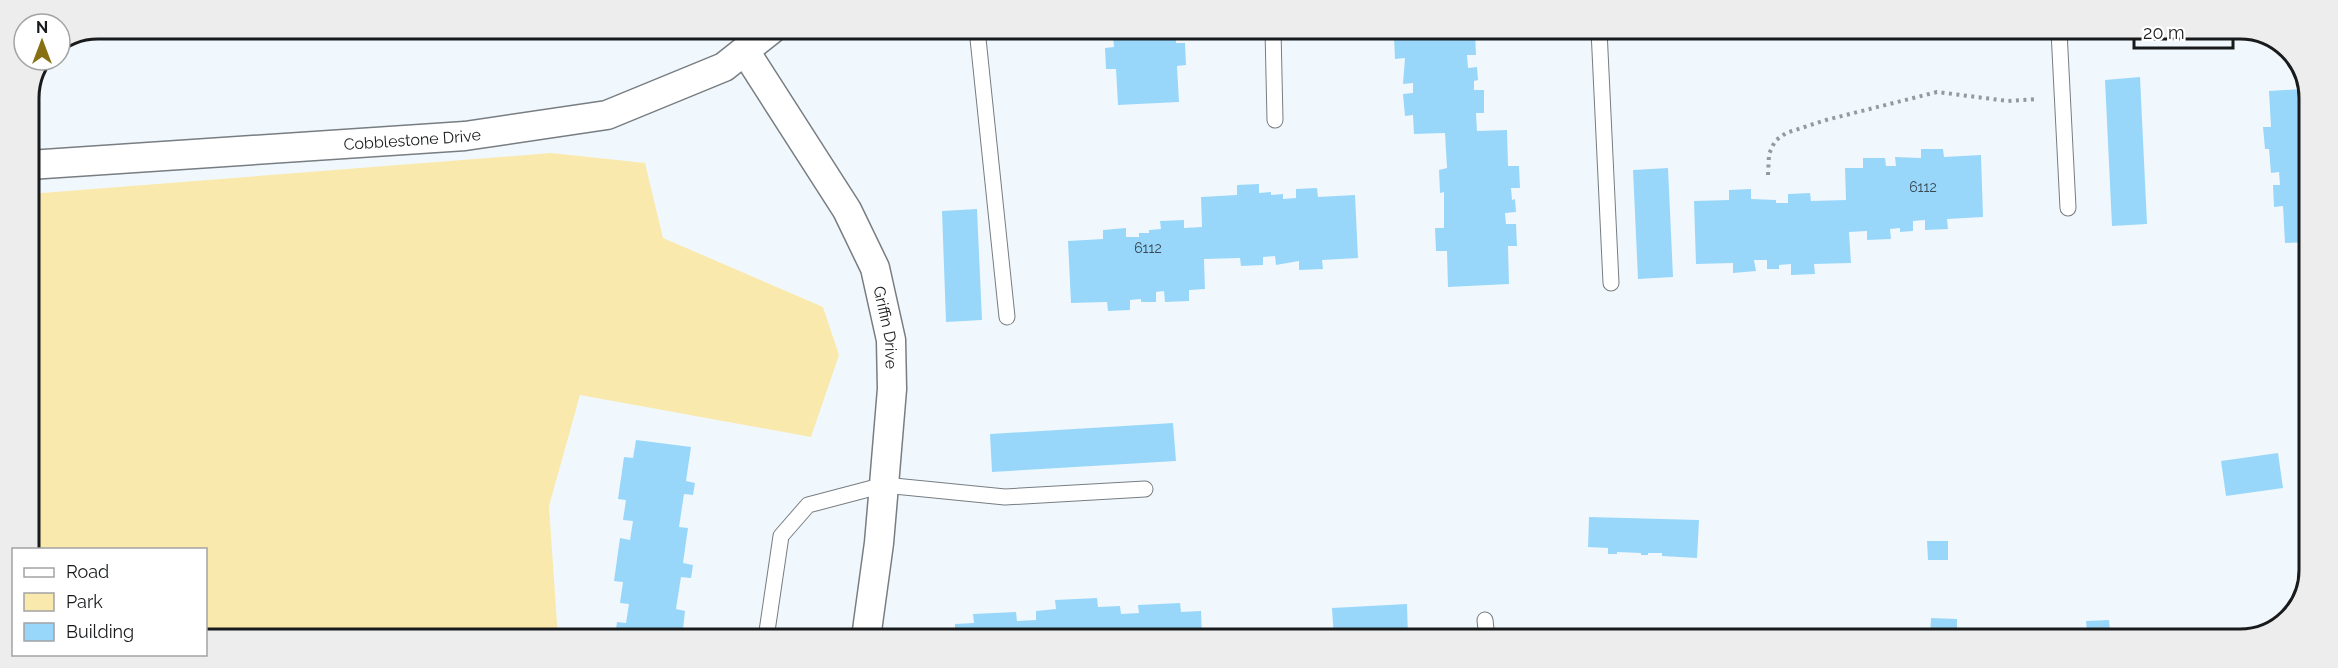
<svg xmlns="http://www.w3.org/2000/svg" width="2338" height="668" viewBox="0 0 2338 668" font-family="Raleway,sans-serif">
<rect width="100%" height="100%" fill="#f1f8fd"/>
<polygon fill="#fae9ad" points="551,153 645,163 663,238 823,307 839,355 811,437 580,395 549,506 558,638 206,637 206,550 29,549 29,194"/>
<g fill="#99d7fa">
<polygon points="1104,30 1176,30 1176,43 1185,43 1186,65 1177,66 1179,102 1118,105 1116,69 1106,69 1105,48 1114,47 1113,37 1105,37"/>
<polygon points="1403,30 1465,30 1465,33 1475,32 1476,55 1467,55 1468,68 1477,67 1478,80 1474,81 1474,90 1484,90 1484,113 1476,113 1477,131 1507,130 1508,166 1519,166 1520,188 1511,188 1512,200 1515,199 1516,212 1505,213 1506,224 1516,224 1517,246 1508,246 1509,284 1448,287 1447,251 1436,251 1435,228 1444,228 1444,192 1440,193 1439,170 1447,168 1445,133 1414,134 1413,115 1405,116 1403,94 1413,93 1413,83 1403,84 1405,58 1395,59 1394,37 1403,36"/>
<polygon points="2290,51 2292,52 2300,70 2291,70"/>
<polygon points="2301,73 2309,93 2309,242 2285,243 2283,206 2274,207 2273,185 2280,185 2279,172 2271,173 2269,149 2265,149 2263,127 2271,127 2269,91 2302,89"/>
<polygon points="2140,77 2147,224 2112,226 2105,80"/>
<polygon points="1921,149 1943,149 1944,157 1981,155 1983,217 1947,219 1948,229 1925,230 1925,220 1913,221 1913,231 1900,232 1900,228 1890,229 1891,239 1867,240 1867,231 1849,232 1851,263 1814,264 1815,274 1791,275 1791,264 1779,265 1779,269 1767,269 1767,260 1754,260 1756,271 1733,273 1733,263 1696,264 1694,201 1729,200 1729,190 1751,189 1751,199 1776,200 1776,203 1788,203 1788,194 1810,193 1811,201 1846,200 1845,168 1863,168 1863,158 1885,158 1886,166 1896,166 1895,157 1921,158"/>
<polygon points="1668,168 1673,277 1638,279 1633,170"/>
<polygon points="1259,184 1259,193 1271,192 1271,195 1283,194 1283,199 1296,198 1296,189 1317,188 1318,197 1355,195 1358,258 1322,260 1323,269 1299,270 1299,261 1276,265 1275,256 1263,257 1263,265 1241,266 1240,258 1204,259 1205,289 1189,290 1189,301 1165,302 1164,291 1156,292 1156,302 1141,302 1141,299 1130,300 1130,310 1108,311 1107,302 1071,303 1068,241 1103,239 1103,230 1126,228 1126,237 1139,237 1139,233 1149,233 1149,230 1161,229 1160,221 1184,220 1184,228 1202,227 1201,197 1237,195 1237,185"/>
<polygon points="977,209 982,320 946,322 942,211"/>
<polygon points="1173,423 1176,461 992,472 990,434"/>
<polygon points="636,440 691,447 686,481 695,483 693,495 684,494 679,527 688,528 683,563 693,565 691,578 681,577 676,609 685,611 682,638 615,638 617,622 626,623 629,604 620,603 623,582 614,581 620,538 630,540 633,521 623,520 626,500 618,499 624,457 633,458"/>
<polygon points="2278,453 2283,488 2226,496 2221,461"/>
<polygon points="1589,517 1699,520 1697,558 1662,556 1662,553 1648,553 1648,555 1641,555 1641,553 1617,552 1617,554 1608,554 1608,548 1588,547"/>
<polygon points="1927,541 1948,541 1948,560 1928,560"/>
<polygon points="1097,598 1098,607 1120,606 1121,614 1139,613 1138,605 1180,603 1181,612 1201,611 1202,638 955,638 955,624 974,623 973,614 1016,612 1017,621 1036,620 1036,611 1056,609 1055,600"/>
<polygon points="1407,604 1408,639 1334,639 1332,608"/>
<polygon points="1931,618 1957,619 1957,639 1930,639"/>
<polygon points="2109,620 2110,630 2140,629 2141,639 2055,639 2055,633 2087,632 2086,621"/>
</g>
<g fill="none" stroke-linecap="round" stroke-linejoin="round">
<defs>
<g id="service">
<polyline points="977,29 1007,317"/>
<polyline points="1273,30 1275,120"/>
<polyline points="1599,30 1611,283"/>
<polyline points="2059,31 2068,208"/>
<polyline points="1485,620 1487,639"/>
<polyline points="766,638 781,536 808,505 884,485 1005,497 1145,489"/>
</g>
<g id="minor">
<path id="s1" d="M 745,51 L 847,210 L 875,268 L 891,340 L 892,389 L 884,485 L 879,543 L 866,638"/>
<path id="s2" d="M 29,165 L 465,136 L 607,115 L 724,67 L 772,29"/>
</g>
</defs>
<use href="#service" stroke="#777d81" stroke-width="17"/>
<use href="#minor" stroke="#777d81" stroke-width="31"/>
<polyline stroke="#94999c" stroke-width="4" stroke-dasharray="3 4.5" stroke-linecap="butt" points="1768,175 1769,154 1775,141 1786,133 1826,120 1937,92 2008,101 2038,99"/>
<use href="#service" stroke="#fff" stroke-width="15"/>
<use href="#minor" stroke="#fff" stroke-width="28"/>
</g>
<g text-anchor="middle" stroke-width="6" stroke-linejoin="round" paint-order="stroke">
<g font-size="14" fill="#384954">
<text x="1923" y="192">6112</text>
<text x="1148" y="253">6112</text>
</g>
<g font-size="16" fill="#181a1c" stroke="#fff">
<text dy="6" stroke="none"><textPath href="#s2" startOffset="384">Cobblestone Drive</textPath></text>
<text dy="6" stroke="none"><textPath href="#s1" startOffset="314">Griffin Drive</textPath></text>
</g>
</g>
<path d="M0 0H2338V668H0ZM98 39H2240A59 59 0 0 1 2299 98V570A59 59 0 0 1 2240 629H98A59 59 0 0 1 39 570V98A59 59 0 0 1 98 39Z" fill="#ededed" fill-rule="evenodd"/>
<path fill="none" stroke="#181a1c" stroke-width="3" d="M98 39H2240A59 59 0 0 1 2299 98V570A59 59 0 0 1 2240 629H98A59 59 0 0 1 39 570V98A59 59 0 0 1 98 39Z"/>
<rect x="12" y="548" width="195" height="108" fill="#ffffff" stroke="#a3a3a4" stroke-width="1.5"/>
<rect x="24" y="568" width="30" height="9" fill="#ffffff" stroke="#a3a3a4" stroke-width="1.5"/>
<text x="66" y="578" font-size="18" fill="#181a1c">Road</text>
<rect x="24" y="593" width="30" height="18" fill="#fae9ad" stroke="#a3a3a4" stroke-width="1.5"/>
<text x="66" y="608" font-size="18" fill="#181a1c">Park</text>
<rect x="24" y="623" width="30" height="18" fill="#99d7fa" stroke="#a3a3a4" stroke-width="1.5"/>
<text x="66" y="638" font-size="18" fill="#181a1c">Building</text>
<g transform="translate(42 42)"><circle r="28" fill="#ffffff" stroke="#a3a3a4" stroke-width="1.5"/>
<path d="M0-4.5L10 22L0 15L-10 22Z" fill="#867011"/>
<text y="-9" font-size="16" font-weight="bold" text-anchor="middle" fill="#181a1c">N</text>
</g>
<path d="M2134 39v9h99v-9" fill="none" stroke="#181a1c" stroke-width="3"/>
<text x="2143" y="39" font-size="18" fill="#181a1c" stroke="#ffffff" stroke-width="4.5" paint-order="stroke">20 m</text>
</svg>
